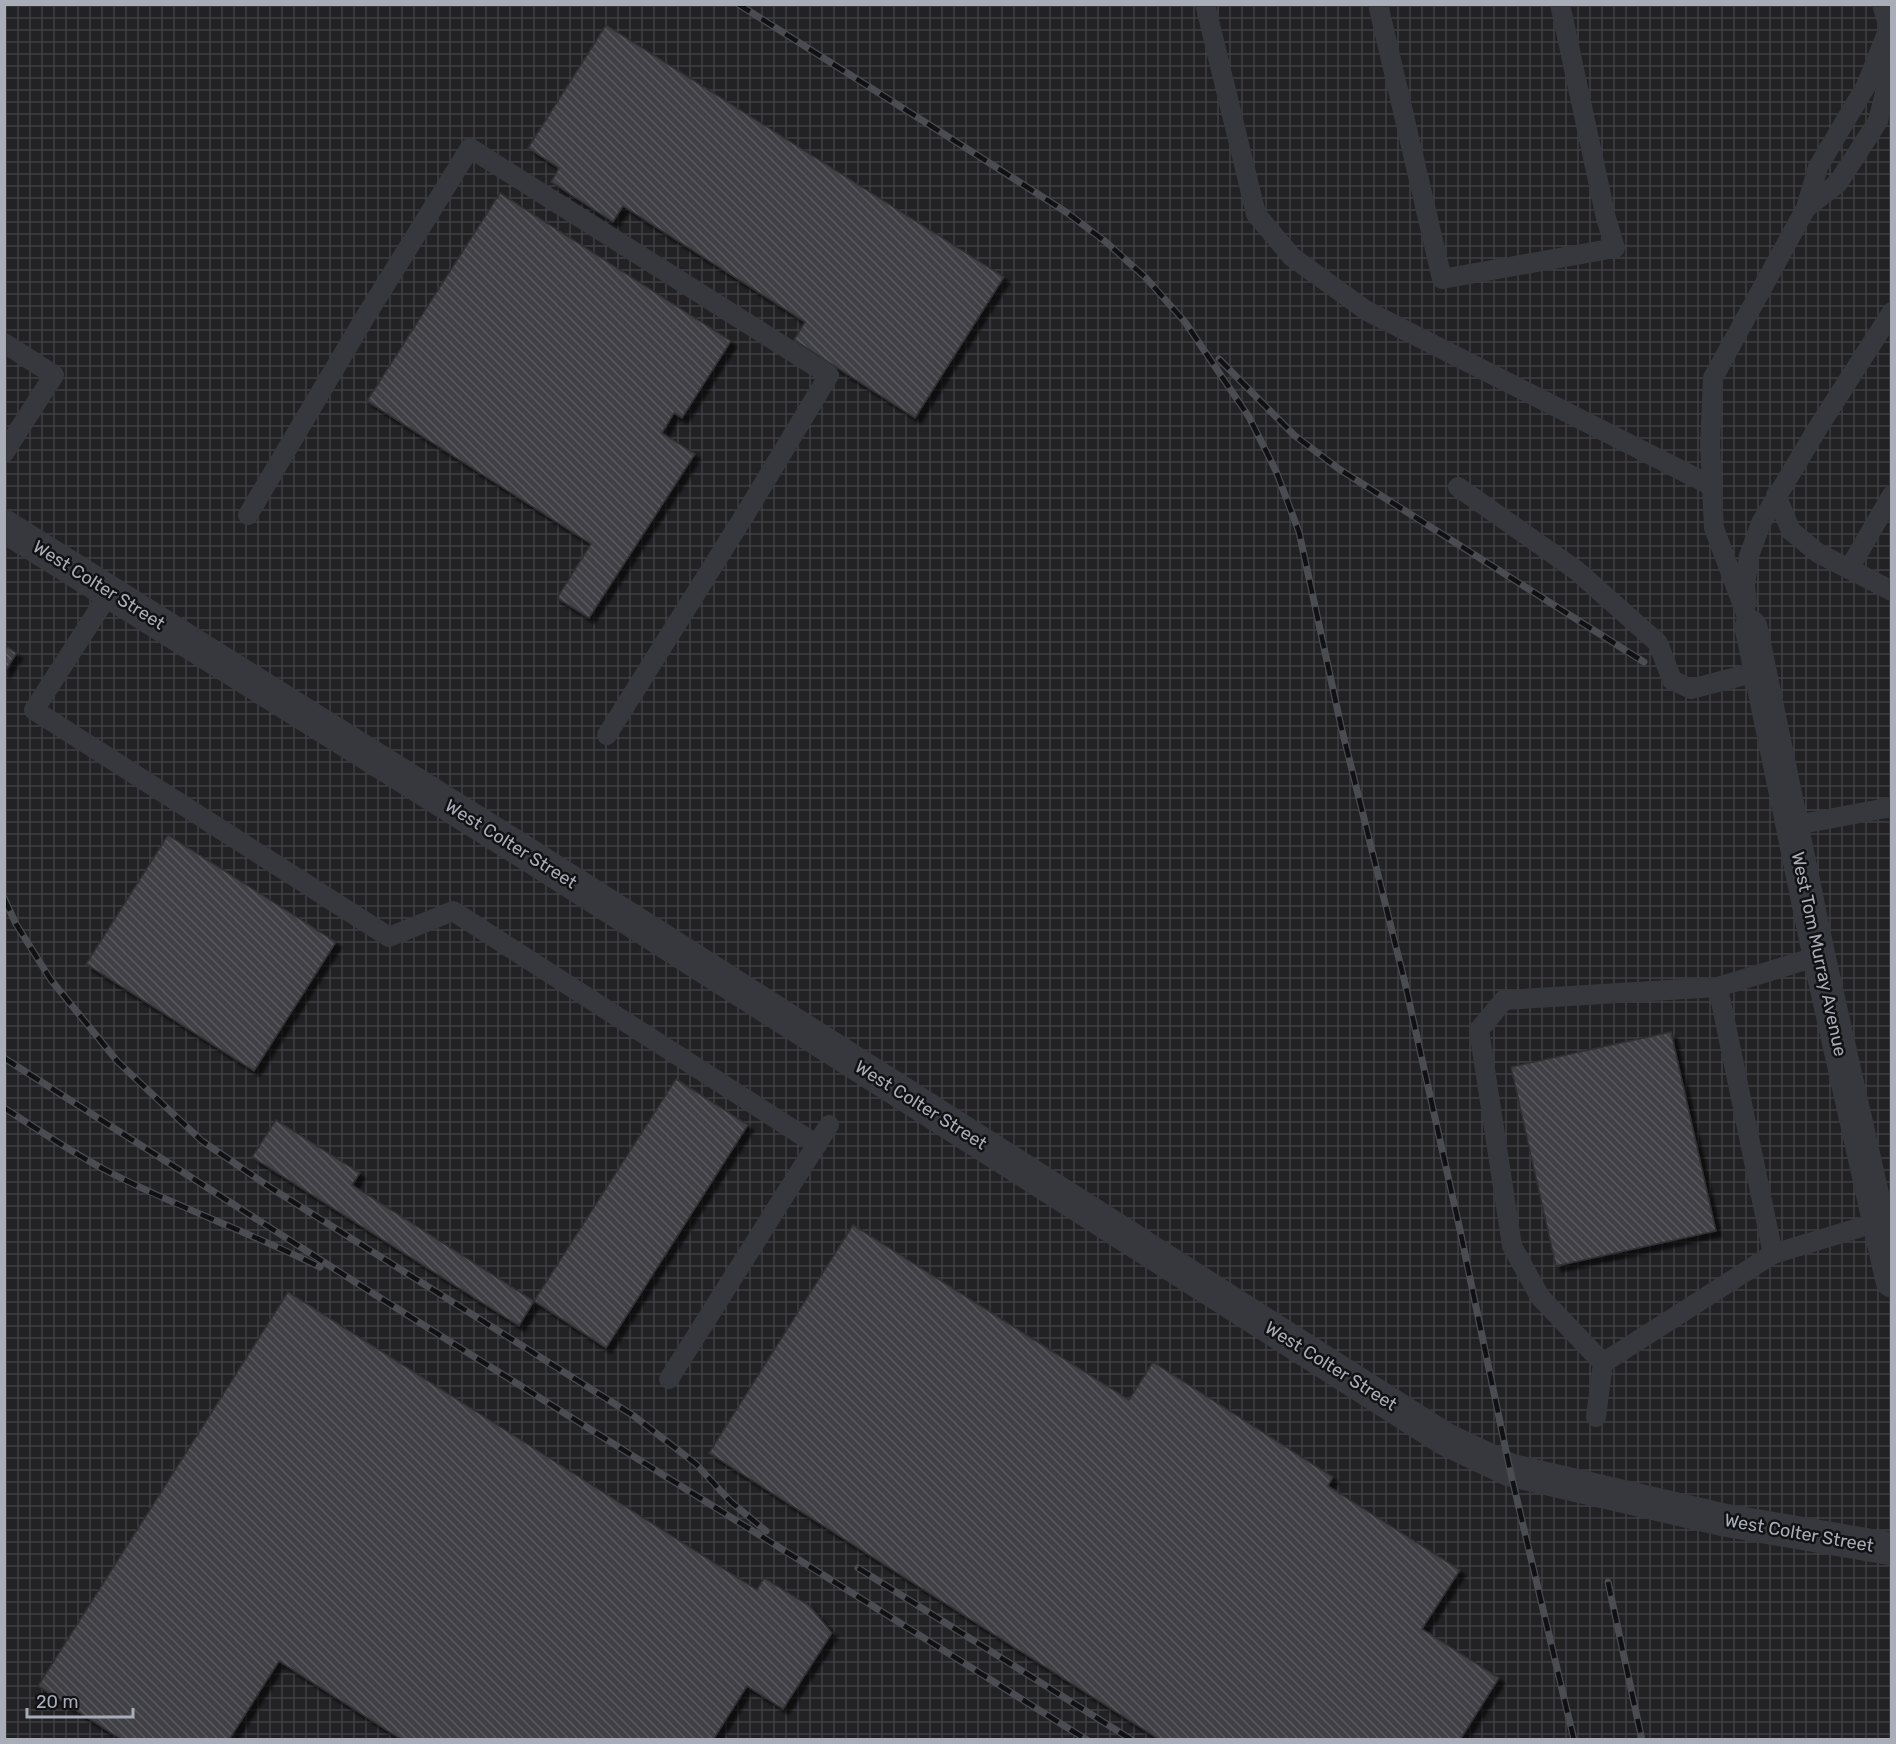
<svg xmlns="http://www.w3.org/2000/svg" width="1896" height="1744" viewBox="0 0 1896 1744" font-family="Rubik,sans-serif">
<defs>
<pattern id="industrial-grid" width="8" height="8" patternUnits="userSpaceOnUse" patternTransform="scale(1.5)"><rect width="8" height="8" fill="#222225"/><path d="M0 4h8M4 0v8" fill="none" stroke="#3f3f43"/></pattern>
<pattern id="building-back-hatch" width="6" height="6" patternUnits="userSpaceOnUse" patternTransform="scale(1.5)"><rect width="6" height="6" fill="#404145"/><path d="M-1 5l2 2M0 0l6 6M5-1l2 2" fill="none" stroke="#595a5e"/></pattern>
<filter id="shadow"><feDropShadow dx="5.5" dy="5.5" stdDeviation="1.5" flood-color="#0009"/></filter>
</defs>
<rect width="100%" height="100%" fill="#161618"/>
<rect fill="url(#industrial-grid)" x="5" y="5" width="1886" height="1734"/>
<g fill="url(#building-back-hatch)" stroke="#303034" stroke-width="1.5" filter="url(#shadow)">
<polygon points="606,25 1004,277 915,418 794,340 805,322 623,206 613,222 551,182 559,168 528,148"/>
<polygon points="500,193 731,341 682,418 674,413 662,433 695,454 589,618 557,598 591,544 367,401"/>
<polygon points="4,645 17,653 4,673"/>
<polygon points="168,835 336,942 254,1071 86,964"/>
<polygon points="1671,1032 1716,1231 1556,1266 1511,1067"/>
<polygon points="676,1079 748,1125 606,1348 534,1301"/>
<polygon points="276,1120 360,1173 352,1185 534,1301 519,1326 252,1157"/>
<polygon points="853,1225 1129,1400 1153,1362 1333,1477 1328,1486 1460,1570 1422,1629 1499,1678 1460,1740 1160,1740 709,1453"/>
<polygon points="288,1292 757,1590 764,1578 810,1606 832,1633 783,1709 747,1686 713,1740 402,1740 279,1661 229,1740 122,1740 38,1686"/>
</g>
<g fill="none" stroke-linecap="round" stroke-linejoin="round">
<g stroke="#37383d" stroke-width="20">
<polyline points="1205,4 1256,214 1292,257 1367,311 1712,486"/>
<polyline points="1378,4 1442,279 1615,248 1606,218 1560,4"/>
<polyline points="1806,208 1838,183 1878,121 1890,73 1889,28 1882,4"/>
<polyline points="4,343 54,375 4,453"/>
<polyline points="1458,487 1576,570 1658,643 1672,680 1691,689 1760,671"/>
<polyline points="1776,495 1791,531 1818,553 1892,591"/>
<polyline points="248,515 364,319 470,148 829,375 746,513 607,735"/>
<polyline points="1849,569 1892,495"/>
<polyline points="110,592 34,710 389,937 453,911 817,1145"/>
<polyline points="1747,602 1745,586 1749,556 1761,523 1819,426 1892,312"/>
<polyline points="1751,627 1714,528 1710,445 1713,378 1806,208 1818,167 1866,86 1889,28"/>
<polyline points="1791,826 1892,807"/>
<polyline points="1773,1254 1878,1222"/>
<polyline points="1603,1363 1540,1297 1512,1246 1479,1030 1504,1000 1718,987"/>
<polyline points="669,1379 829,1125"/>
<polyline points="1596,1417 1603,1363 1773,1254 1718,987 1819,956"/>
</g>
<g stroke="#37383d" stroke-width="33">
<polyline points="4,526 532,857 1445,1439 1510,1470 1724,1520 1892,1549"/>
<polyline points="1751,627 1819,956 1892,1281"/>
</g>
<defs>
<g id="rail">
<polyline points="738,4 977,155 1066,212 1106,242 1146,278 1185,322 1249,417 1276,471 1299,532 1341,726 1405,983 1460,1230 1510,1470 1574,1740"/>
<polyline points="1219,359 1294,435 1339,469 1644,662"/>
<polyline points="4,898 16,924 51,980 118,1062 202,1141 271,1188 634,1416 696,1464 731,1502 766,1531"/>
<polyline points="4,1058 374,1294 1087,1740"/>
<path d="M 4,1108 C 39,1130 74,1154 111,1173 C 179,1208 251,1233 320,1267"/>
<polyline points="858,1568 1132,1740"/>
<polyline points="1608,1582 1642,1740"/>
</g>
</defs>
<use href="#rail" stroke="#4a4c52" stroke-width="7"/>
<use href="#rail" stroke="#111113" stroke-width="4.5" stroke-dasharray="14" stroke-linecap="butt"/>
</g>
<g text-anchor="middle" stroke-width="5" stroke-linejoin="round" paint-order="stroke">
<g font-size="18" fill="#a8adb8" stroke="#111113">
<text transform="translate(99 585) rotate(32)" y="6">West Colter Street</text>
<text transform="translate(511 844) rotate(32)" y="6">West Colter Street</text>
<text transform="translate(1819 954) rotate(78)" y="6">West Tom Murray Avenue</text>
<text transform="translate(921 1105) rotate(32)" y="6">West Colter Street</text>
<text transform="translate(1331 1366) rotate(32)" y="6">West Colter Street</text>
<text transform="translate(1799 1533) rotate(10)" y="6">West Colter Street</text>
</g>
</g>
<rect width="1896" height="1744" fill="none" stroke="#a8adb8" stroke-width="12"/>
<path d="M27 1708v9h106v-9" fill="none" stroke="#a8adb8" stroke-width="3"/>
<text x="36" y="1708" font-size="18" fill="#a8adb8" stroke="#111113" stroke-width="4.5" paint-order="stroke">20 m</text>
</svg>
